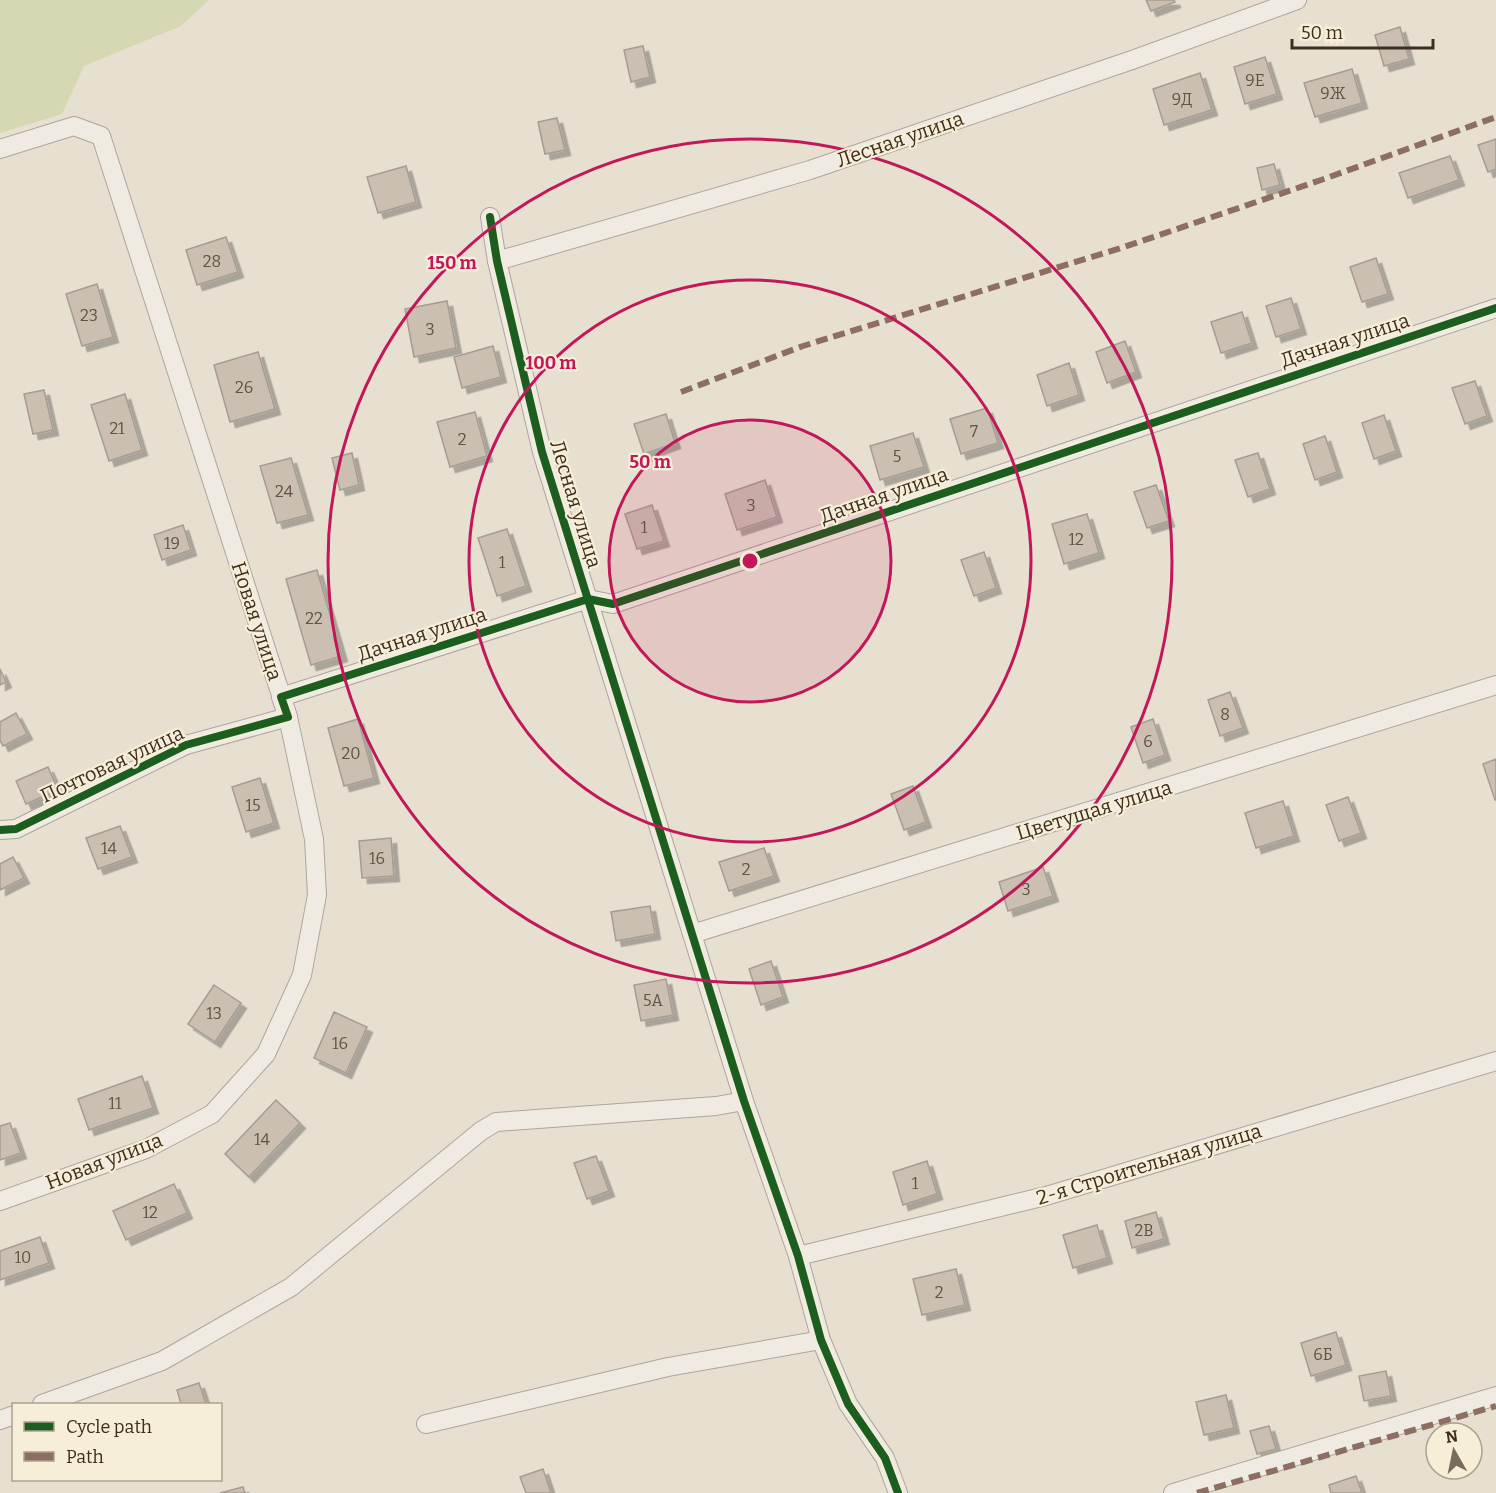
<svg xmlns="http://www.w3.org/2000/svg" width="1496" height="1493" viewBox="0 0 1496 1493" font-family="Bitter,serif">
<defs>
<filter id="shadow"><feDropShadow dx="5.5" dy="5.5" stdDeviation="0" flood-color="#0004"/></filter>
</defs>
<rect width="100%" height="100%" fill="#e7e0d1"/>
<polygon fill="#d6d7b3" points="0,0 209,0 181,26 84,66 62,114 0,133"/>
<g fill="#cbbfb2" stroke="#a89c90" stroke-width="1.5" filter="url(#shadow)">
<polygon points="1146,0 1174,0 1175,2 1151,11"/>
<polygon points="1400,27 1409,59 1384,66 1375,35"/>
<polygon points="643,46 650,77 631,82 624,50"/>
<polygon points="1265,57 1277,94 1245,104 1234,67"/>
<polygon points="1352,69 1362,103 1315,117 1304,83"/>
<polygon points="1200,73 1212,110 1164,125 1153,89"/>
<polygon points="557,118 565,150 545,154 538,122"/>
<polygon points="1496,139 1496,169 1488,172 1478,145"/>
<polygon points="1450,156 1459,180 1408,198 1399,173"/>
<polygon points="1274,164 1280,185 1262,190 1257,168"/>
<polygon points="406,166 416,202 378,213 367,177"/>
<polygon points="226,237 238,272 197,285 186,250"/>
<polygon points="1376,258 1388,294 1362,302 1350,267"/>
<polygon points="97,284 113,337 82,346 66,294"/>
<polygon points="1291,298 1301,329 1276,337 1266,306"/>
<polygon points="447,301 456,348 414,357 405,309"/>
<polygon points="1242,312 1252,343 1221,353 1211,322"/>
<polygon points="1125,341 1136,372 1107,383 1096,352"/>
<polygon points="493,346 501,377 462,388 454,357"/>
<polygon points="258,352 275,409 230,422 214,365"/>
<polygon points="1069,363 1079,395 1047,406 1037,375"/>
<polygon points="1475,381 1487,416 1465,424 1452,388"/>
<polygon points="44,390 53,430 33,434 24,394"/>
<polygon points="125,394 142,450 109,461 91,405"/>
<polygon points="987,408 998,443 961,454 950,419"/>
<polygon points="475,412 487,456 450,467 437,422"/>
<polygon points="666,414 675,443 644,454 634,424"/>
<polygon points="1384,415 1396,451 1374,459 1362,423"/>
<polygon points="913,433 924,467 880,480 870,446"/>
<polygon points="1325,436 1337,472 1315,480 1303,444"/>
<polygon points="352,453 359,485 340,490 332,458"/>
<polygon points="1258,453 1270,489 1248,497 1235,460"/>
<polygon points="291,458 308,515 277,523 260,466"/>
<polygon points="765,480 777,517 737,530 725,494"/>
<polygon points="1156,485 1169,521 1147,528 1134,492"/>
<polygon points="652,505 664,541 637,549 625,514"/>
<polygon points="1087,514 1099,553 1064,564 1052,524"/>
<polygon points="183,525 191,550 162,560 154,535"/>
<polygon points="507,529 526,586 497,596 478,538"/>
<polygon points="984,552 996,588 974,596 961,560"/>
<polygon points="317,570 342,656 311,665 286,579"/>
<polygon points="0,669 6,682 0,685"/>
<polygon points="1230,692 1243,728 1220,736 1208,700"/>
<polygon points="16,713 27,734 3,746 0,740 0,722"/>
<polygon points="358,719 374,778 344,786 328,728"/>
<polygon points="1153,719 1165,755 1143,763 1131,727"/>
<polygon points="1496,759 1496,800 1495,800 1483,764"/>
<polygon points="48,767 58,790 26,804 16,781"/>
<polygon points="260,778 274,823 246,832 232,787"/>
<polygon points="913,786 926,822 904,830 891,794"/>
<polygon points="1348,797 1361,833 1339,841 1326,805"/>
<polygon points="1283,801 1294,836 1256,848 1245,813"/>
<polygon points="120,826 132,857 98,869 86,838"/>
<polygon points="391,838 394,876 362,878 359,841"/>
<polygon points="764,848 774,876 729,891 719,862"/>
<polygon points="13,857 24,878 0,890 0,864"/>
<polygon points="1043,867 1053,896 1008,911 999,882"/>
<polygon points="650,906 655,934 616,941 611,912"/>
<polygon points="771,961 783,997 761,1005 749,969"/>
<polygon points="666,979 673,1015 641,1021 634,985"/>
<polygon points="214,985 241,1003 215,1042 188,1024"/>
<polygon points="334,1012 367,1027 346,1073 314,1058"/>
<polygon points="142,1076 153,1108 89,1130 78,1099"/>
<polygon points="276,1100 300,1123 249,1177 225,1154"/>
<polygon points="10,1123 21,1153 0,1160 0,1126"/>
<polygon points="596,1156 609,1191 587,1199 574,1163"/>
<polygon points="927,1161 937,1194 903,1205 893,1172"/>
<polygon points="174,1184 187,1213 126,1240 113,1211"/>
<polygon points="1156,1212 1164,1239 1132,1248 1125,1221"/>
<polygon points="1097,1225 1107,1258 1073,1268 1063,1235"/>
<polygon points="40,1237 49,1263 0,1280 0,1251"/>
<polygon points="956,1269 965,1305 922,1315 913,1279"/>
<polygon points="1336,1332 1346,1365 1311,1376 1301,1343"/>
<polygon points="1386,1371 1391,1396 1364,1401 1359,1376"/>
<polygon points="199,1383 206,1404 181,1404 177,1390"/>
<polygon points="1226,1395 1234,1428 1204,1435 1196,1402"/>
<polygon points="1269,1426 1276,1449 1257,1454 1250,1431"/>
<polygon points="543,1469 551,1493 526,1493 520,1477"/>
<polygon points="1356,1476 1362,1493 1331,1493 1329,1485"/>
<polygon points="243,1487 245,1493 220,1493"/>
</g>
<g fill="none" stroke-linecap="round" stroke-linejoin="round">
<defs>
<g id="minor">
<polyline points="0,149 74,126 101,136 288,717 314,839 317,895 302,975 266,1054 212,1114 146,1149 0,1201"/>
<polyline points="490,217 497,261 542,452 744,1101 798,1256 821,1340 848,1404 885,1458 898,1493"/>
<polyline points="497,261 810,170 1132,60 1297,0"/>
<polyline points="0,830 16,829 186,745 288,717 281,697 588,599 613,604 1496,308"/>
<polyline points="692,934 1496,685"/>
<polyline points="798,1256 1046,1196 1496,1061"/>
<polyline points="42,1404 162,1361 291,1287 481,1131 496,1122 716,1106 744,1101"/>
<polyline points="0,1420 14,1415"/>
<polyline points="426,1424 668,1367 821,1340"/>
<polyline points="1173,1493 1496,1396"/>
</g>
</defs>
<use href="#minor" stroke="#ada599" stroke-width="20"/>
<use href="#minor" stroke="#efebe3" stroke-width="18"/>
<g stroke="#8d6e63" stroke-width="6" stroke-dasharray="12 6" stroke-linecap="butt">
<polyline points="681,392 803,346 1124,247 1321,180 1496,117"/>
<polyline points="1197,1493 1496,1406"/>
</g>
<defs>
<g id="cycleway">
<polyline points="490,217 497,261 542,452 744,1101 798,1256 821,1340 848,1404 885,1458 898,1493"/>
<polyline points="0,830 16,829 186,745 288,717 281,697 588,599 613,604 1496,308"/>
</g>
</defs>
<use href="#cycleway" stroke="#f7eed8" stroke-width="11"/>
<use href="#cycleway" stroke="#1b5e20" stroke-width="8"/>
</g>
<circle cx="750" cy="561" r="141" fill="#c2185b" fill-opacity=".12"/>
<g fill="none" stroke="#c2185b" stroke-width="3">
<circle cx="750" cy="561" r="141"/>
<circle cx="750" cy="561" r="281"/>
<circle cx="750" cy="561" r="422"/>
</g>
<g text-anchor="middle" stroke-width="4.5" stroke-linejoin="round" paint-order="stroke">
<g font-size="16" fill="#605244">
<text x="1255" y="86">9Е</text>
<text x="1333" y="99">9Ж</text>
<text x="1182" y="105">9Д</text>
<text x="212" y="267">28</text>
<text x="89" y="321">23</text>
<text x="430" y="335">3</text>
<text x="244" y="393">26</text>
<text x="117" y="434">21</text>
<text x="974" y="437">7</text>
<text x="462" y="445">2</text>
<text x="897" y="462">5</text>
<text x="284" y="497">24</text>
<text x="751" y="511">3</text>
<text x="644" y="533">1</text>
<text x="1076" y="545">12</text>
<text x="172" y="549">19</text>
<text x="502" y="568">1</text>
<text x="314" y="624">22</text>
<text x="1225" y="720">8</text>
<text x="1148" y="747">6</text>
<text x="351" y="759">20</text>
<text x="253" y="811">15</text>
<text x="109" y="854">14</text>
<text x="377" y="864">16</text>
<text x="746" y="875">2</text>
<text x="1026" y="895">3</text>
<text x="653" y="1006">5А</text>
<text x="214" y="1019">13</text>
<text x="340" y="1049">16</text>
<text x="115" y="1109">11</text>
<text x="262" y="1145">14</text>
<text x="915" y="1189">1</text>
<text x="150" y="1218">12</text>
<text x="1144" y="1236">2В</text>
<text x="23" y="1263">10</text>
<text x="939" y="1298">2</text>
<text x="1323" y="1360">6Б</text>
</g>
<g font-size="20" fill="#3d2e20" stroke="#f7eed8">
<text transform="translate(900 139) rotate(-19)" y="7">Лесная улица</text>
<text transform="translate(1345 340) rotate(-18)" y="7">Дачная улица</text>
<text transform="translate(884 495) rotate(-19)" y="7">Дачная улица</text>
<text transform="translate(576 504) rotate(73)" y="7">Лесная улица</text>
<text transform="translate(257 621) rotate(72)" y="7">Новая улица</text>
<text transform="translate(422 634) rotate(-18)" y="7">Дачная улица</text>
<text transform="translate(112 764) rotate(-25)" y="7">Почтовая улица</text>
<text transform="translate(1094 810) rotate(-17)" y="7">Цветущая улица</text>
<text transform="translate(104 1161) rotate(-21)" y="7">Новая улица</text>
<text transform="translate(1149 1164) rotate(-17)" y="7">2-я Строительная улица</text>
</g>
</g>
<circle cx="750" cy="561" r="9" fill="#c2185b" stroke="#f7eed8" stroke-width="3"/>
<g font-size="18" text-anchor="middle" font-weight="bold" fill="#c2185b" stroke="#f7eed8" stroke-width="4.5" stroke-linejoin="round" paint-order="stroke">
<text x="452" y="269">150 m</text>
<text x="551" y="369">100 m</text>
<text x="650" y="468">50 m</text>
</g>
<rect x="12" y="1403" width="210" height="78" fill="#f7eed8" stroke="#ada18e" stroke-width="1.5"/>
<rect x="24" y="1422" width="30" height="9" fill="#1b5e20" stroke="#ada18e" stroke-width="1.5"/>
<text x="66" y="1433" font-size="18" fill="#3d2e20">Cycle path</text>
<rect x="24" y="1452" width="30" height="9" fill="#8d6e63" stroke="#ada18e" stroke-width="1.5"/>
<text x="66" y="1463" font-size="18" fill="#3d2e20">Path</text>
<g transform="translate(1454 1451) rotate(351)"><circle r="28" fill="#f7eed8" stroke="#ada18e" stroke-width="1.5"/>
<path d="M0-4.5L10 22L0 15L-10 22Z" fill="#786c5e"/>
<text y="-9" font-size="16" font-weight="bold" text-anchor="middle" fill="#3d2e20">N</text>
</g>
<path d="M1292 39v9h141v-9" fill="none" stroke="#3d2e20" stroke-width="3"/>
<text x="1301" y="39" font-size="18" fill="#3d2e20" stroke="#f7eed8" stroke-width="4.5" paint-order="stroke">50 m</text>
</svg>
